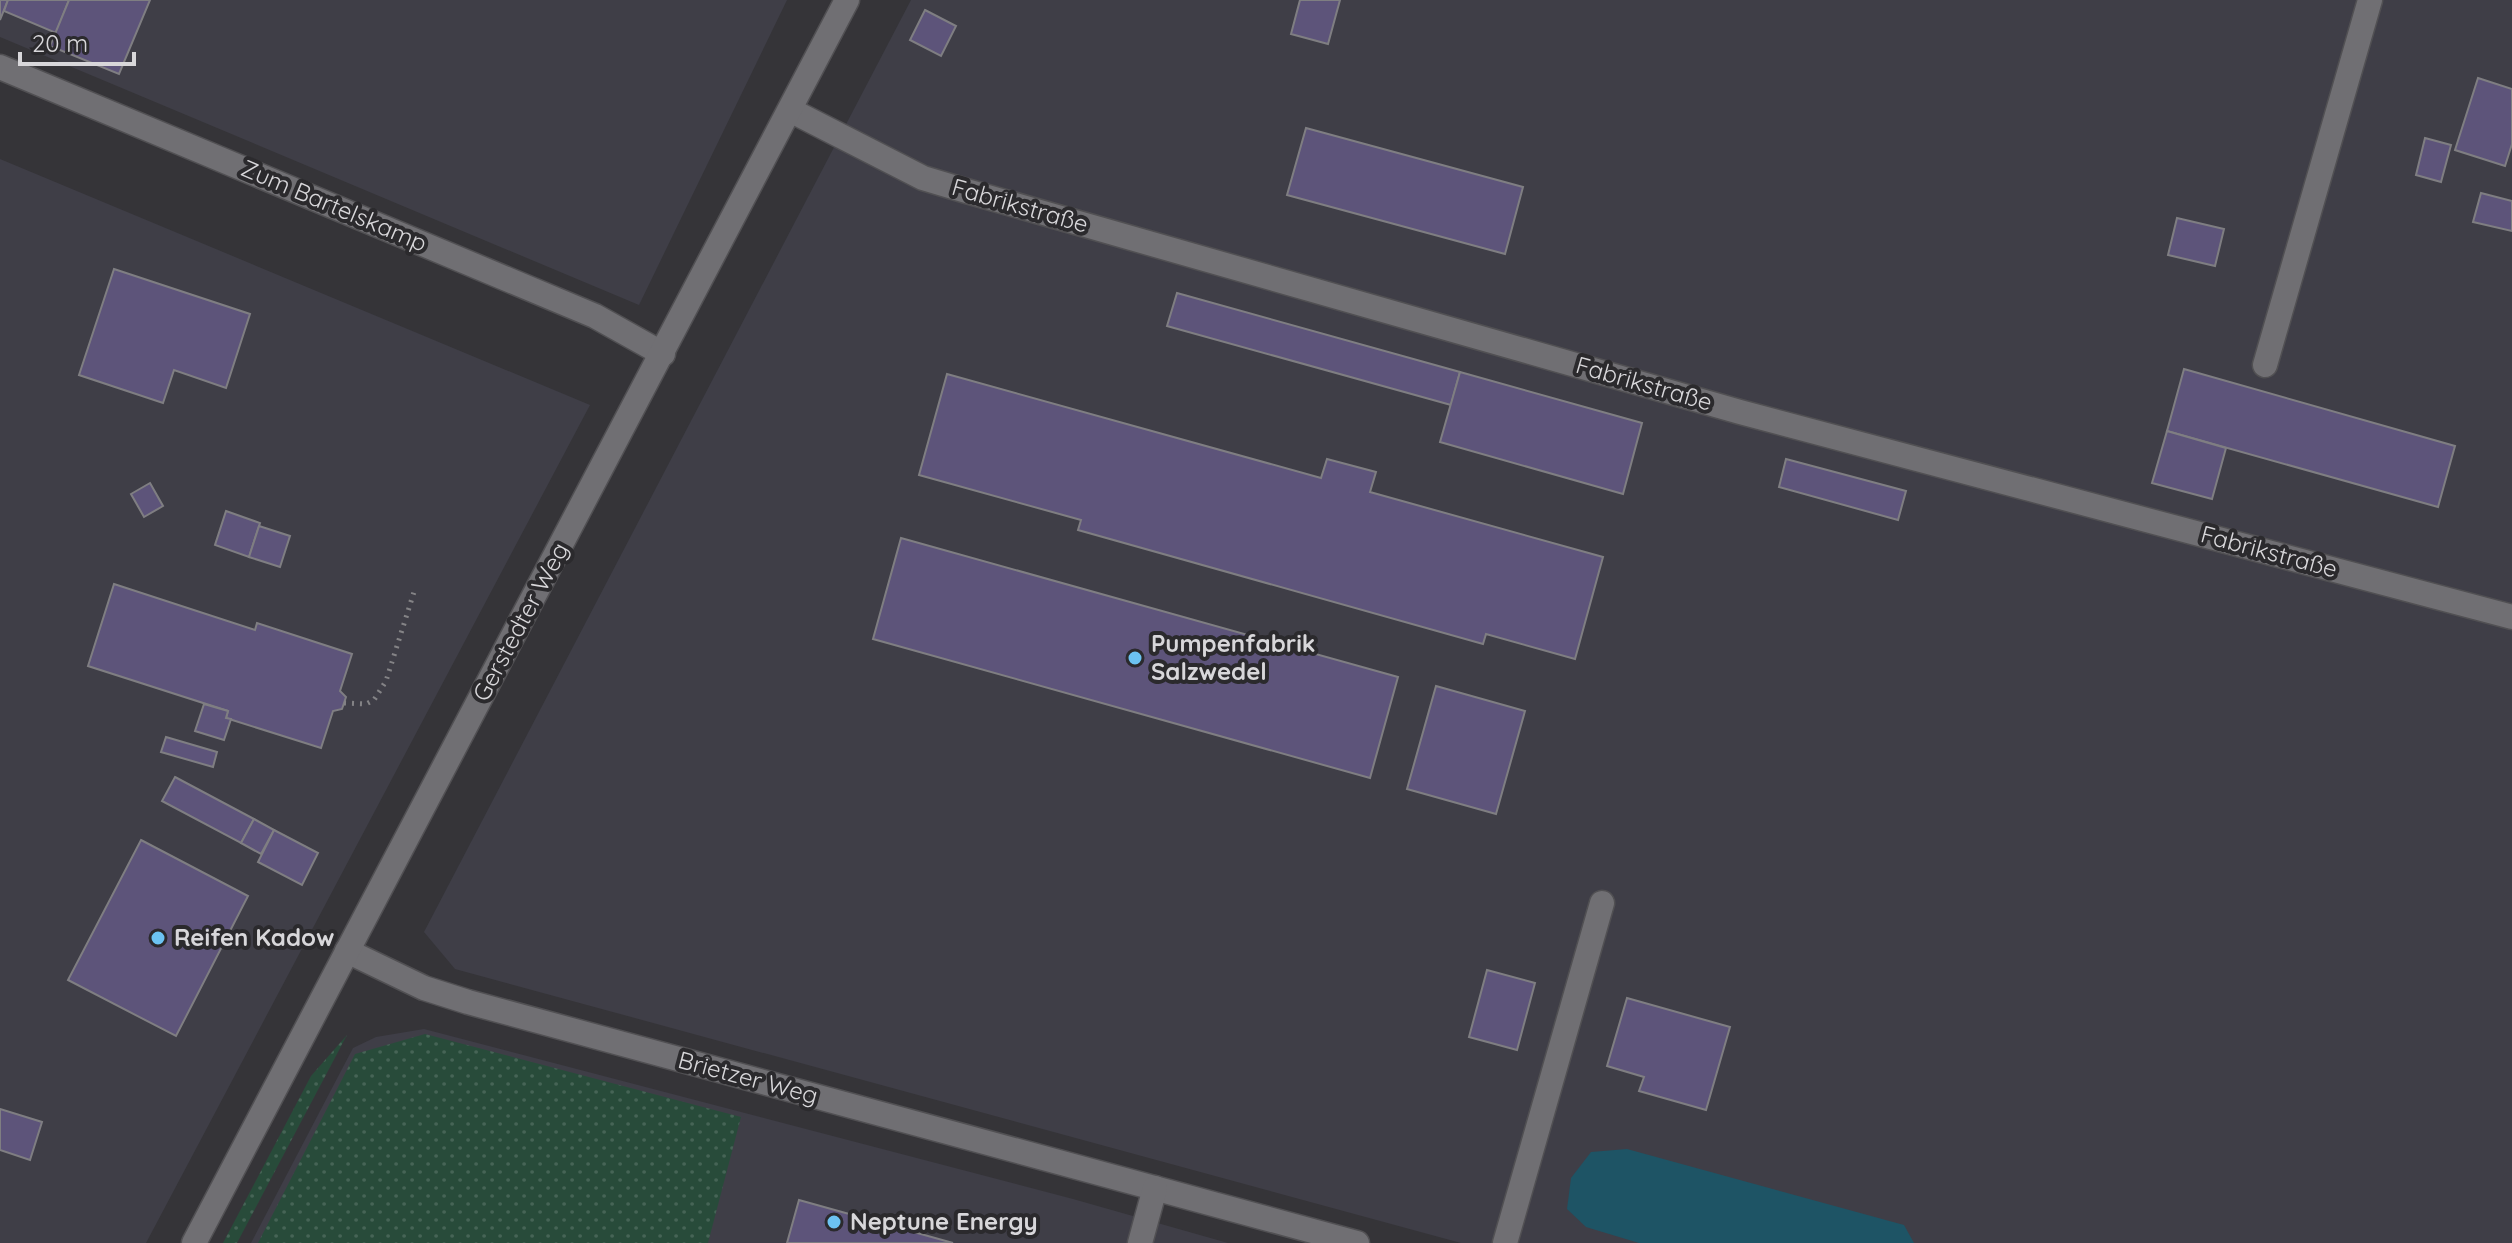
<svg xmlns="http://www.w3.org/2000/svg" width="2512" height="1243" viewBox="0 0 2512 1243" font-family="Quicksand,sans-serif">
<defs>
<pattern id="grass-dots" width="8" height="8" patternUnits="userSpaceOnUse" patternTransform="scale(2)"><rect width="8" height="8" fill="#284b3a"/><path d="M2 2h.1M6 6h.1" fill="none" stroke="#466456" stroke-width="1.8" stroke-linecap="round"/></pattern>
</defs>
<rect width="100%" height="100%" fill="#353438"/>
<g fill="#3f3e47">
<polygon points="0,0 787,0 639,305 0,37"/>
<polygon points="911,0 2512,0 2512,1243 1461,1243 455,969 424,932"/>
<polygon points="0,159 590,405 146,1243 0,1243"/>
<polygon points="424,1029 1073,1199 1228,1243 251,1243 353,1048 376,1037"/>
</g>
<g fill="url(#grass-dots)">
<polygon points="425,1034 741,1117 708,1243 258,1243 355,1054"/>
<polygon points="347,1035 237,1243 223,1243 311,1076"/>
</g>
<polygon fill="#1e5465" points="1627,1149 1904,1225 1914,1243 1639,1243 1586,1227 1567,1209 1571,1178 1591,1152"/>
<g fill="#5d547a" stroke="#7f7e82" stroke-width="2">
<polygon points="0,0 8,0 0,20"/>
<polygon points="8,0 69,0 56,33 4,11"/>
<polygon points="69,0 150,0 119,74 50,46"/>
<polygon points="1300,0 1340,0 1328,44 1291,34"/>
<polygon points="925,10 956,26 941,56 910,40"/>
<polygon points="2478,78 2512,89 2512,144 2505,166 2455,150"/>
<polygon points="1306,128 1523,187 1505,254 1287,195"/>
<polygon points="2425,138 2451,145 2441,182 2416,175"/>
<polygon points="2481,193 2512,201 2512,231 2473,222"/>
<polygon points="2177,218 2224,229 2215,266 2168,255"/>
<polygon points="114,269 250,314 226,388 174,370 163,403 79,375"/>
<polygon points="1177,293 1460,372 1451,405 1167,326"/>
<polygon points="2184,369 2455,446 2438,507 2167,431"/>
<polygon points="1460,372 1642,423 1623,494 1440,442"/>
<polygon points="947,374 1321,478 1327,459 1376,472 1370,492 1603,557 1575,659 1486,634 1483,644 1078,530 1081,520 919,475"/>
<polygon points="2167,431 2226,448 2212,499 2152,483"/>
<polygon points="1786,459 1906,491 1898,520 1779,487"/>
<polygon points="150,483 163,506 144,517 131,494"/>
<polygon points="226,511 260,523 249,557 215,545"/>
<polygon points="259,526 290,536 280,567 249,557"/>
<polygon points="901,538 1398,677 1370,778 873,639"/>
<polygon points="114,584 255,630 257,623 352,654 340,691 346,697 342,709 333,711 321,748 226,718 228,711 88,666"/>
<polygon points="1436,686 1525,711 1496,814 1407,789"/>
<polygon points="204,704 228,711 226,718 231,719 224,740 195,731"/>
<polygon points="166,737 217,752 213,767 161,752"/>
<polygon points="175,777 254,819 241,843 162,801"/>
<polygon points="254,819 274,830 261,854 241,843"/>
<polygon points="274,830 318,853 302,885 258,862"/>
<polygon points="141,840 248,896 176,1036 68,980"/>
<polygon points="1487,970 1535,983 1517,1050 1469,1037"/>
<polygon points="1627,998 1730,1027 1706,1110 1639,1091 1644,1077 1607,1066"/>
<polygon points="0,1109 42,1122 30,1160 0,1150"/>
<polygon points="799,1200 953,1243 787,1243"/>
</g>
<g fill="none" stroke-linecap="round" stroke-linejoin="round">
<defs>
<g id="minor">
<polyline points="0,67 595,316 663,354"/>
<polyline points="790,110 923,178 963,190 1740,412 2512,617"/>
<polyline points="2265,365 2370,0"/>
<polyline points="347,951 424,988 468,1002 1357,1243"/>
<polyline points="194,1243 847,0"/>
<polyline points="1140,1243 1155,1188"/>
<polyline points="1505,1243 1602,903"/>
</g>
</defs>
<use href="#minor" stroke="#515053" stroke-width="27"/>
<polyline stroke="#848386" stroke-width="5" stroke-dasharray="2 6" stroke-linecap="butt" points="344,703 366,704 374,700 386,681 414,592"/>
<use href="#minor" stroke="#706f73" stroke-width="24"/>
</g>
<g fill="#6cc3f2" stroke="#2b2a2d" stroke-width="3">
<circle cx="1135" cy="658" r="8"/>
<circle cx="158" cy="938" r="8"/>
<circle cx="834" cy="1222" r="8"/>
</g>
<g text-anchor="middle" stroke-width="8" stroke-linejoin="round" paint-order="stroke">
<g font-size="24" fill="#d8d7da" stroke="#2b2a2d">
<text transform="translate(334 206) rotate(23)" y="8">Zum Bartelskamp</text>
<text transform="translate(1020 206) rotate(16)" y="8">Fabrikstraße</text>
<text transform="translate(1644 384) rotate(16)" y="8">Fabrikstraße</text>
<text transform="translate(2269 552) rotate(15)" y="8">Fabrikstraße</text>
<text transform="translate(521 622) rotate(-62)" y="8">Gerstedter Weg</text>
<text transform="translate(748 1078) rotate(15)" y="8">Brietzer Weg</text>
</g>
<g font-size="24" font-weight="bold" fill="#d8d7da" stroke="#2b2a2d" text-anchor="start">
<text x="1151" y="652">Pumpenfabrik<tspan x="1151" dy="28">Salzwedel</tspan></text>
<text x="174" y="946">Reifen Kadow</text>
<text x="850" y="1230">Neptune Energy</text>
</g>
</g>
<path d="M20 52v12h114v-12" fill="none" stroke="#d8d7da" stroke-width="4"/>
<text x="32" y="52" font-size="24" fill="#d8d7da" stroke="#2b2a2d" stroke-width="6" paint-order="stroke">20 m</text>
</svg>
